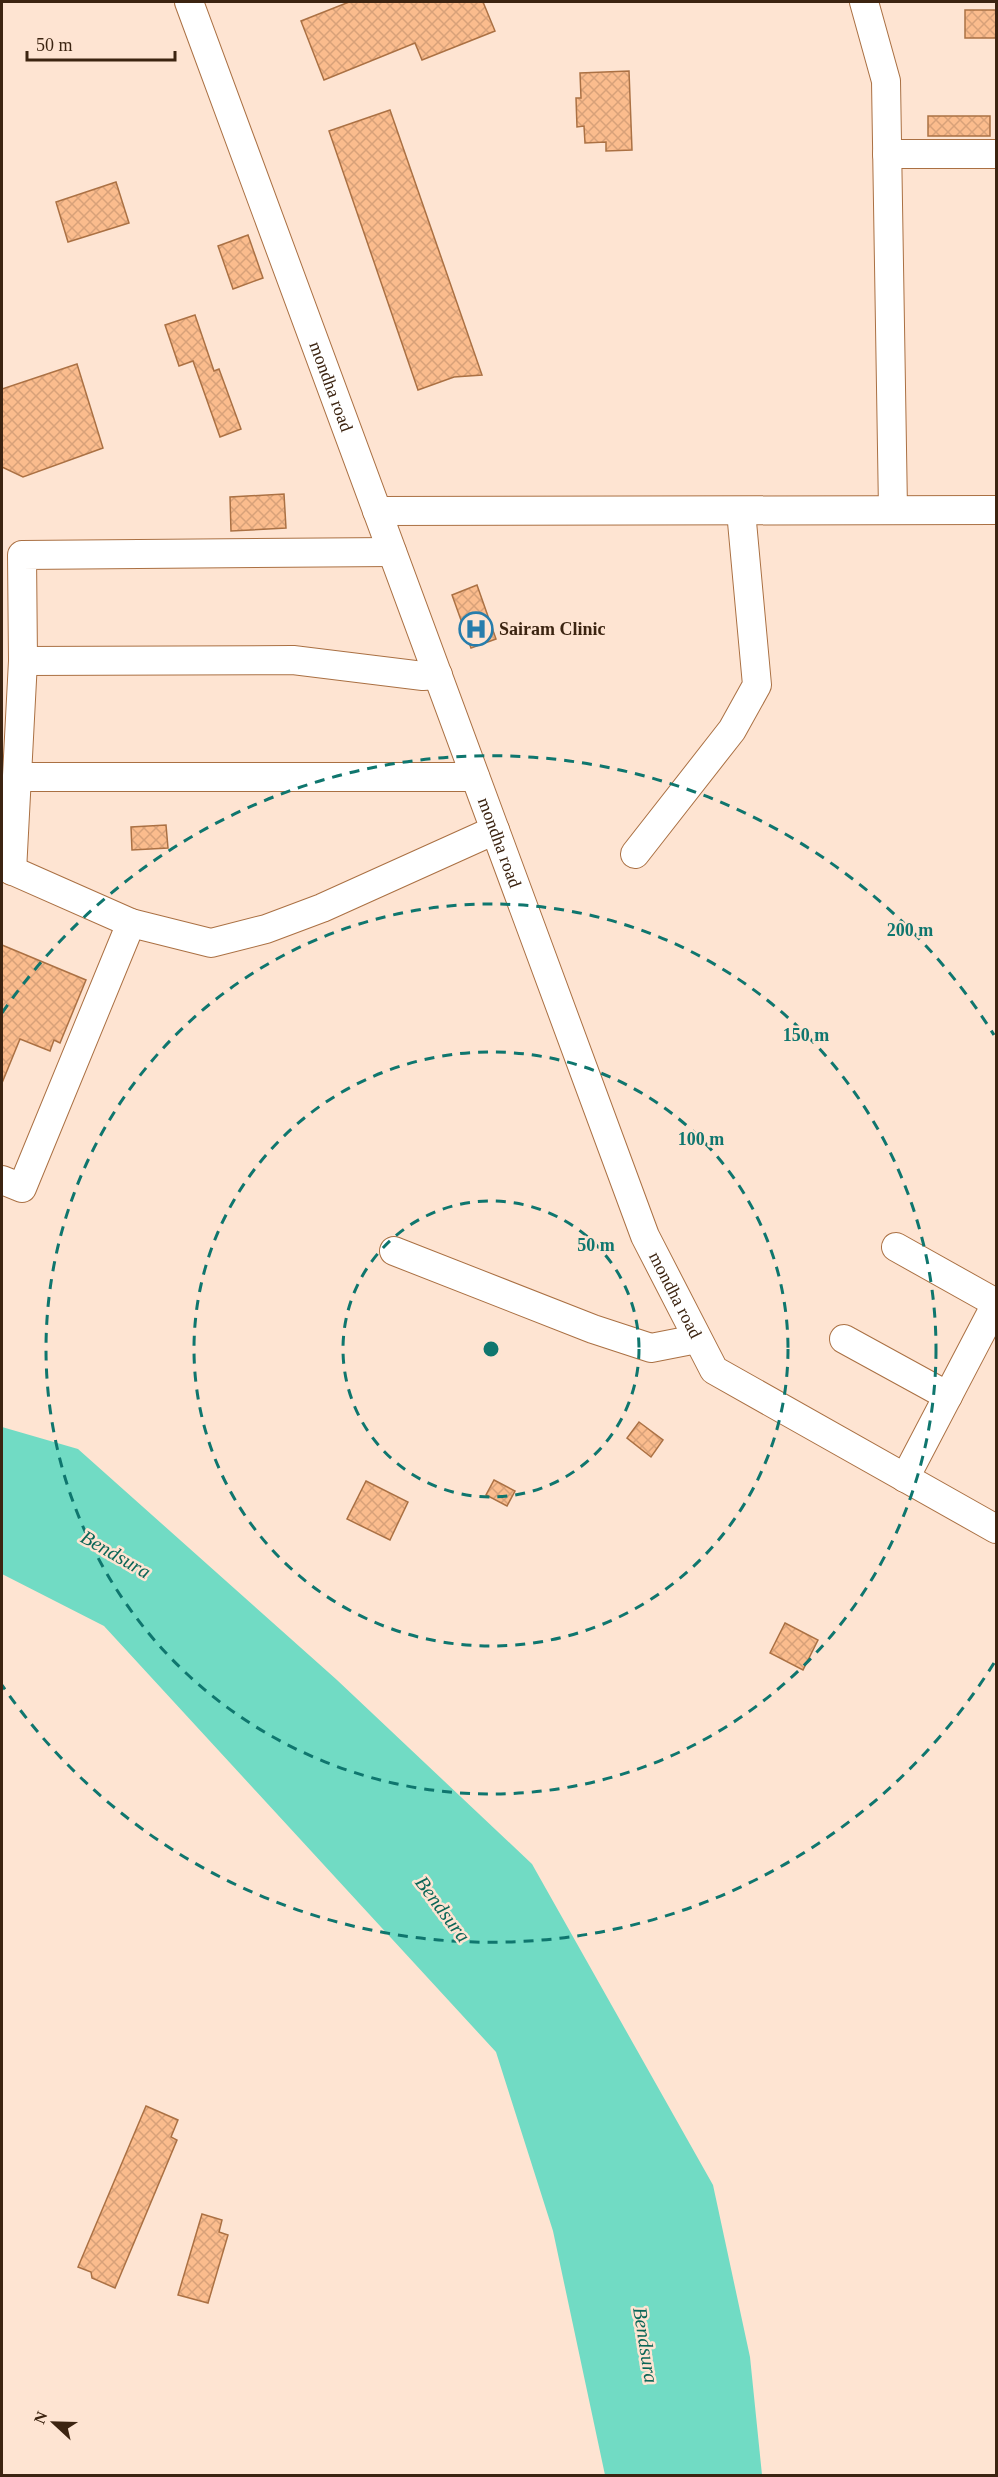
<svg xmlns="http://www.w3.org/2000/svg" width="998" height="2477" viewBox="0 0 998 2477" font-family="'Times New Roman',serif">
<defs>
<pattern id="building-cross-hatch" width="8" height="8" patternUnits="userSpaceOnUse" patternTransform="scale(1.5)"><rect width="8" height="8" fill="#fbbc8d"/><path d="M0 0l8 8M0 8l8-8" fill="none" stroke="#d8a179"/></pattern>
</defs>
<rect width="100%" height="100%" fill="#fee4d2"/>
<polygon fill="#71dbc4" points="2,1427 78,1449 337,1680 532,1864 713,2185 750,2357 762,2475 605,2475 553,2231 496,2052 104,1626 2,1574"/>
<g fill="url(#building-cross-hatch)" stroke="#ab7144" stroke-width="1.5">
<polygon points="349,2 483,2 495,31 422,60 415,43 324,80 301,21"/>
<rect x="965" y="10" width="31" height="28"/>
<polygon points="629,71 632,150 606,151 606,142 585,143 584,126 577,127 576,98 581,98 580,73"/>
<polygon points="390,110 482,375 454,377 418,390 329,131"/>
<rect x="928" y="116" width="62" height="20"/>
<polygon points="116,182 129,223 68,242 56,202"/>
<polygon points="248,235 263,278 233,289 218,246"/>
<polygon points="195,315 214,371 219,369 241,429 220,437 193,361 179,366 165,325"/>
<polygon points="77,364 103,448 23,477 2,467 2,389"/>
<polygon points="284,494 286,528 231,531 230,497"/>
<polygon points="477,585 496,639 471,648 452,595"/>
<polygon points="166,825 168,848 132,850 131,827"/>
<polygon points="2,945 86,980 60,1043 54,1040 50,1051 20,1039 2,1083"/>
<polygon points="639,1422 663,1440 651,1457 627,1438"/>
<polygon points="494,1480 515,1491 507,1506 486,1495"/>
<polygon points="366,1481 408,1502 390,1540 347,1519"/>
<polygon points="785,1623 818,1640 803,1670 770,1653"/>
<polygon points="146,2106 178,2120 171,2137 177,2140 115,2288 92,2278 91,2272 78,2267"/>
<polygon points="202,2214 222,2220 219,2232 228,2235 208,2303 178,2295"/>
</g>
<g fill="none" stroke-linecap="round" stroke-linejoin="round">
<defs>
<g id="minor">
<path id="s1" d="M 189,2 L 645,1236 L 714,1370 L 996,1529"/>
<polyline points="864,2 886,81 893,510"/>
<polyline points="887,154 996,154"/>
<polyline points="377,511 996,510"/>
<polyline points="23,661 293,660 423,676 438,675"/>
<polyline points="19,777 475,777"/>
<polyline points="635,854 732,730 757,685 741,511"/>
<polyline points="2,866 131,923"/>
<polyline points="12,871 23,661 22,555 392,552"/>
<polyline points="2,1180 22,1188 131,923 211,943 266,929 322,908 495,830"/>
<polyline points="896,1247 996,1303"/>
<polyline points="394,1251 593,1329 651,1348 697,1339"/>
<polyline points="844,1339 948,1396"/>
<polyline points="905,1478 996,1304"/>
</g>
</defs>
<use href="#minor" stroke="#aa7043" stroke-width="30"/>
<use href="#minor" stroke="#fff" stroke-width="28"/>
</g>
<g fill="none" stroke="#0f766e" stroke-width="3" stroke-dasharray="10 8">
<circle cx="491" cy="1349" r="148"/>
<circle cx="491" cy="1349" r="297"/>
<circle cx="491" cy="1349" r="445"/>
<path d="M994 1663A593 593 0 0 1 2 1685M2 1013A593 593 0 0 1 994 1035"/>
</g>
<defs>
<symbol id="hospital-ring" viewBox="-11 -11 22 22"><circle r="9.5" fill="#fee4d2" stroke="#277dac" stroke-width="1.5"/><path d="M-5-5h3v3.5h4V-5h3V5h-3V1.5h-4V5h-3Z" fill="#277dac"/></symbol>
</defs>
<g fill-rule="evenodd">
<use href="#hospital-ring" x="457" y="610" width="38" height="38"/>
</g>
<g text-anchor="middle" stroke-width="5" stroke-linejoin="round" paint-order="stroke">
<g font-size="18" fill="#3c2411" stroke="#fee4d2">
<text dy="6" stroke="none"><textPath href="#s1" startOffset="410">mondha road</textPath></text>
<text dy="6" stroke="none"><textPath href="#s1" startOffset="896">mondha road</textPath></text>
<text dy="6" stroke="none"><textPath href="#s1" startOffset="1382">mondha road</textPath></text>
</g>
<g font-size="18" font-weight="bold" fill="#3c2411" stroke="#fee4d2" text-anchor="start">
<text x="499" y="635">Sairam Clinic</text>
</g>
<g font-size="20" font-style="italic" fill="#0b6657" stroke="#fee4d2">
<text transform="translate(116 1554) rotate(30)" y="7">Bendsura</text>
<text transform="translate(443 1909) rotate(53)" y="7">Bendsura</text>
<text transform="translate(646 2345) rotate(81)" y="7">Bendsura</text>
</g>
</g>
<circle cx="491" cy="1349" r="9" fill="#0f766e" stroke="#fee4d2" stroke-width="3"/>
<g font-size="18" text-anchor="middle" font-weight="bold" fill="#0f766e" stroke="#fee4d2" stroke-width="5" stroke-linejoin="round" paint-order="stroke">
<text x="910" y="936">200 m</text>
<text x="806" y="1041">150 m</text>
<text x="701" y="1145">100 m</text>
<text x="596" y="1251">50 m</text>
</g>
<rect width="998" height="2477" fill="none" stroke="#3c2411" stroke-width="6"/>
<g transform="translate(54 2423) rotate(292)" stroke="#fee4d2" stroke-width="4.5" paint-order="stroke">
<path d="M0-4.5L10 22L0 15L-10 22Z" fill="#3c2411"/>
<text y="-9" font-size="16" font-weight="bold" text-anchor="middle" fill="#3c2411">N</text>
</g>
<path d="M27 51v9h148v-9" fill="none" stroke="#3c2411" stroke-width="3"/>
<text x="36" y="51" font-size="18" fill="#3c2411" stroke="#fee4d2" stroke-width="4.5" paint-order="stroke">50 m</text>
</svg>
